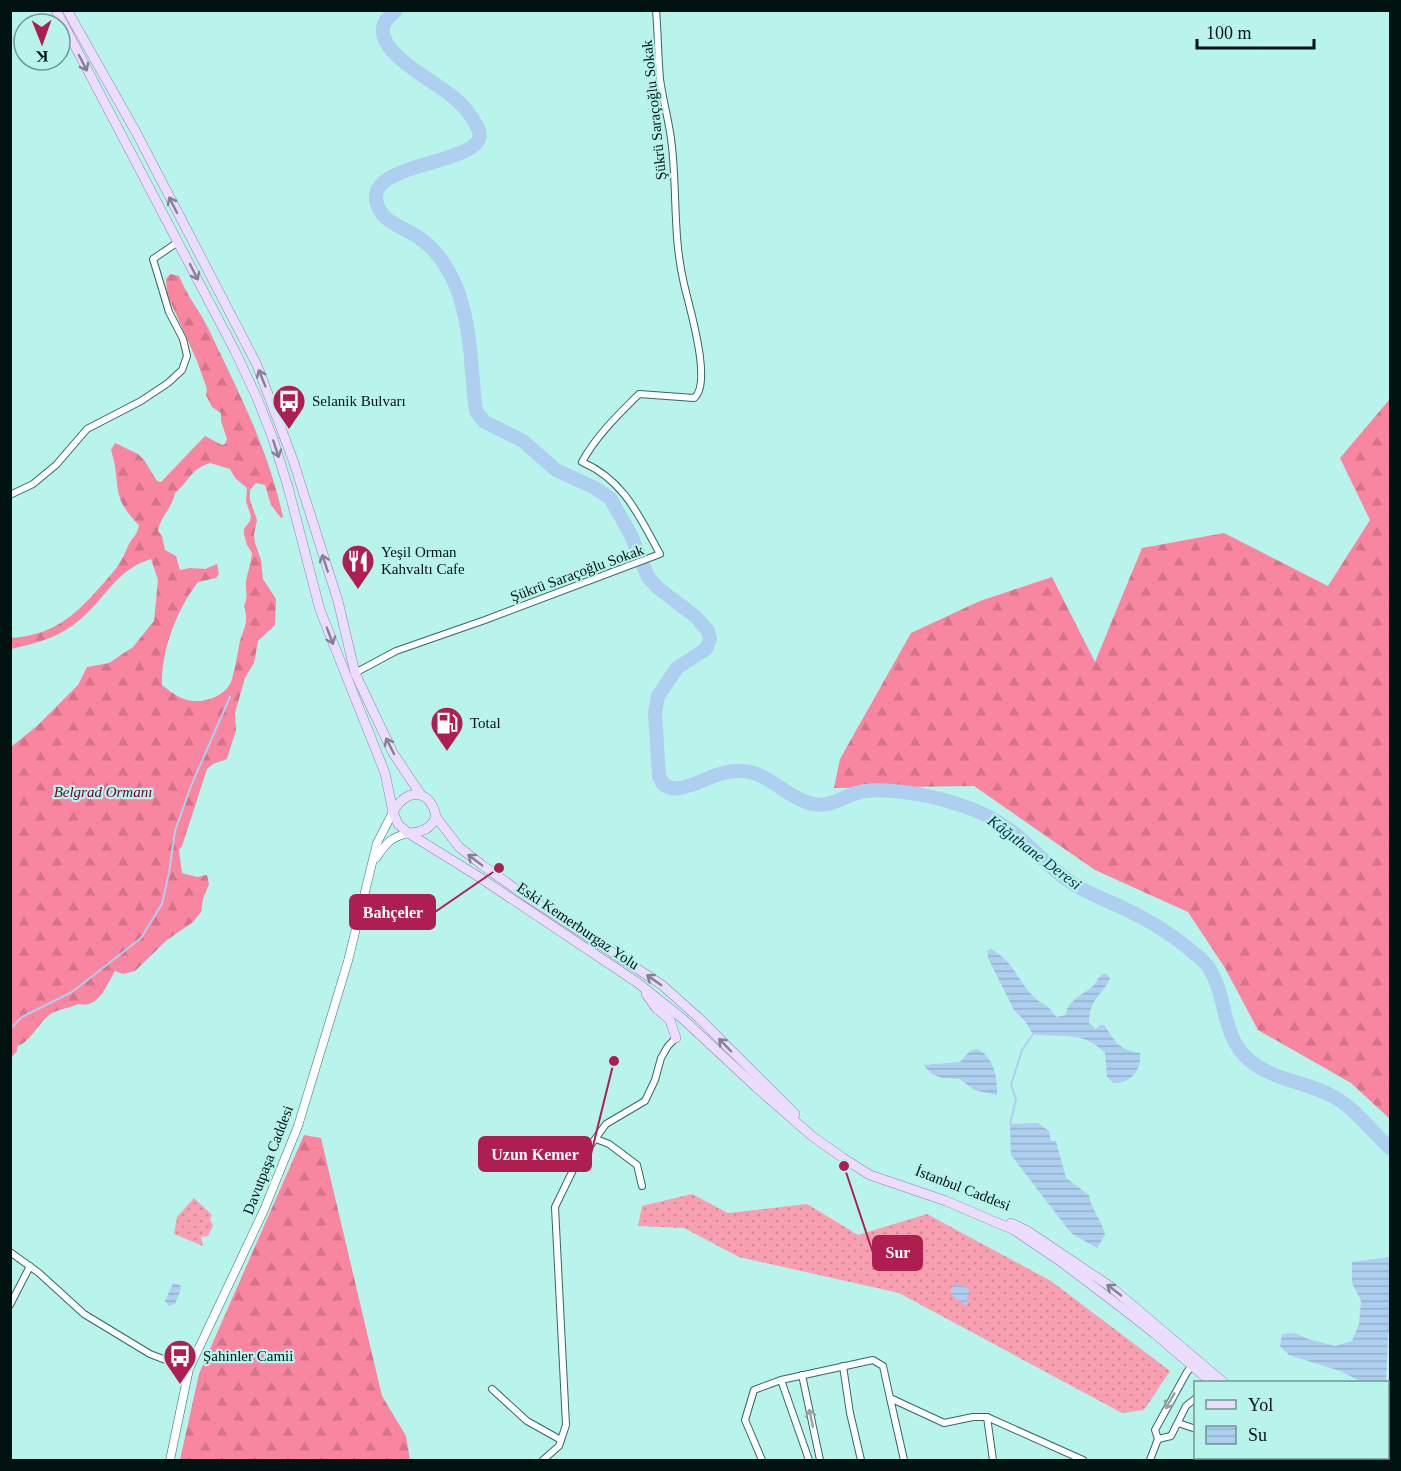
<svg xmlns="http://www.w3.org/2000/svg" width="1401" height="1471" viewBox="0 0 1401 1471" font-family="Georgia,serif">
<defs>
<pattern id="grass-dots" width="8" height="8" patternUnits="userSpaceOnUse" patternTransform="scale(1.5)"><rect width="8" height="8" fill="#f8a0b1"/><path d="M2 2h.1M6 6h.1" fill="none" stroke="#d38997" stroke-width="1.8" stroke-linecap="round"/></pattern>
<pattern id="forest-firs" width="22" height="20" patternUnits="userSpaceOnUse" patternTransform="scale(1.5)"><rect width="22" height="20" fill="#f986a0"/><path d="M5 1l3.5 6h-7zM16 11l3.5 6h-7z" fill="#d47389"/></pattern>
<pattern id="water-rules" width="6" height="5" patternUnits="userSpaceOnUse" patternTransform="scale(1.5)"><rect width="6" height="5" fill="#aecfef"/><path d="M0 2.5h6" fill="none" stroke="#94b1cc"/></pattern>
</defs>
<rect width="100%" height="100%" fill="#b8f3ec"/>
<g fill="url(#grass-dots)">
<polygon points="692,1194 728,1213 807,1204 858,1235 927,1214 1051,1281 1170,1371 1144,1410 1122,1413 899,1293 739,1257 684,1228 638,1226 642,1206"/>
<polygon points="194,1198 212,1215 210,1219 213,1226 208,1236 201,1237 203,1246 174,1234 177,1217"/>
</g>
<g fill="url(#forest-firs)" fill-rule="evenodd">
<path d="M 170,274 L 179,276 C 188,298 199,309 209,330 C 239,393 268,448 283,517 L 281,518 L 271,505 L 265,485 L 256,483 L 250,490 L 250,500 L 257,520 L 254,534 L 255,543 L 261,560 L 263,579 L 276,599 L 275,625 L 258,641 L 254,663 L 245,678 L 235,713 L 236,730 L 227,759 L 213,764 L 207,769 L 182,846 L 179,850 L 182,873 L 197,877 L 207,875 L 209,884 L 203,899 L 201,912 L 193,922 L 167,940 L 135,971 L 123,974 L 115,971 C 106,986 99,1009 78,1004 C 67,1009 55,1009 47,1017 C 37,1026 29,1043 17,1046 L 17,1051 L 11,1058 L 11,747 L 38,725 L 78,685 L 87,667 L 109,663 L 133,647 L 154,621 L 158,580 L 151,559 C 117,570 110,592 85,615 C 62,637 41,642 11,649 L 11,638 C 52,635 74,617 100,587 C 107,579 115,571 121,561 C 124,556 126,550 129,544 C 134,535 137,536 139,525 C 109,496 122,484 111,450 L 115,443 L 138,454 L 144,460 L 157,481 L 161,482 L 205,436 L 222,445 L 225,444 L 227,439 L 221,421 L 221,413 L 212,407 L 206,395 L 207,389 L 197,361 L 167,294 L 166,279 ZM 210,463 L 230,469 L 235,478 L 247,488 L 246,501 L 251,516 L 250,521 L 244,529 L 244,534 L 247,545 L 252,553 C 251,563 248,571 246,581 C 245,590 249,595 244,606 C 250,625 242,629 239,646 C 237,657 235,668 232,679 C 230,687 224,692 217,696 C 195,707 180,700 162,685 C 161,651 177,609 198,582 L 216,578 L 219,574 L 217,564 L 205,569 L 190,568 L 180,570 L 176,556 L 165,550 L 162,536 L 158,531 C 160,517 173,507 175,493 C 190,481 188,471 210,463 Z"/>
<polygon points="1390,399 1390,1119 1351,1083 1258,1030 1225,968 1188,912 1095,870 974,786 834,788 840,759 911,633 980,601 1052,577 1095,662 1142,548 1224,533 1328,586 1370,520 1340,458"/>
<polygon points="304,1135 321,1138 382,1396 406,1436 410,1460 180,1460 199,1374"/>
</g>
<g fill="url(#water-rules)">
<path d="M 991,949 C 1013,961 1017,979 1032,995 C 1041,1005 1048,1003 1056,1017 L 1066,1015 C 1067,1001 1082,995 1092,987 C 1097,982 1098,976 1105,973 L 1110,978 C 1102,997 1089,998 1089,1023 L 1096,1029 L 1100,1025 L 1104,1025 C 1116,1042 1117,1049 1140,1053 C 1141,1071 1132,1083 1113,1083 L 1107,1077 L 1105,1053 C 1081,1029 1062,1039 1033,1034 L 1025,1021 L 1014,1010 L 988,958 L 987,951 Z"/>
<path d="M 977,1049 C 994,1057 998,1078 997,1095 L 974,1090 L 960,1079 L 942,1078 L 932,1074 L 923,1065 L 960,1062 L 970,1051 Z"/>
<path d="M 1038,1123 L 1049,1131 L 1051,1141 L 1056,1141 L 1066,1178 L 1089,1195 C 1091,1210 1102,1220 1105,1235 L 1097,1248 L 1071,1233 L 1011,1155 L 1010,1124 Z"/>
<polygon points="1390,1257 1390,1327 1388,1334 1386,1382 1362,1382 1340,1371 1289,1355 1280,1346 1282,1334 1295,1333 1308,1339 1335,1346 1352,1341 1359,1324 1361,1301 1352,1283 1352,1262"/>
<polygon points="173,1283 180,1285 181,1289 175,1304 169,1306 165,1301"/>
<polygon points="958,1284 964,1286 970,1291 967,1298 967,1306 951,1295 951,1287"/>
</g>
<g fill="none" stroke-linecap="round" stroke-linejoin="round">
<g stroke="#aecfef" stroke-width="2">
<polyline points="10,1029 22,1017 72,992 141,938 162,904 169,873 175,831 191,786 230,697"/>
<polyline points="1010,1124 1016,1099 1011,1085 1022,1050 1033,1034"/>
</g>
<path stroke="#aecfef" stroke-width="14" d="M 396,10 C 391,16 384,20 383,28 C 379,54 434,81 452,96 C 462,104 472,116 478,128 C 495,165 372,159 376,199 C 379,222 402,226 418,237 C 429,244 439,255 446,267 C 465,296 470,338 472,372 C 474,386 473,400 477,413 L 485,422 L 523,441 L 556,470 L 595,488 L 610,498 L 631,535 L 648,577 L 658,588 L 696,617 L 708,631 L 710,639 L 706,649 L 677,668 L 658,696 L 655,713 L 659,776 C 667,801 699,781 714,776 C 722,773 732,771 740,771 C 768,771 784,796 809,803 C 831,810 844,794 865,791 C 890,788 929,795 954,803 C 979,810 1002,822 1021,839 C 1038,854 1053,871 1072,883 C 1090,895 1110,901 1129,911 C 1148,920 1166,931 1183,944 C 1191,951 1200,957 1207,965 C 1228,994 1220,1034 1248,1059 C 1273,1081 1306,1081 1334,1097 C 1356,1109 1372,1132 1390,1148"/>
<defs>
<g id="minor">
<polyline points="10,495 33,484 56,465 87,429 141,401 168,383 182,370 187,356 183,339 169,312 153,259 178,242"/>
<path d="M 355,673 L 396,651 L 485,620 L 660,554 C 639,516 624,480 582,462 C 596,436 618,415 639,394 L 694,398 C 713,384 689,306 684,284 C 673,238 677,193 672,147 C 670,124 663,102 660,79 C 658,56 658,33 656,10"/>
<polyline points="596,1139 609,1144 637,1165 642,1186"/>
<polyline points="10,1252 39,1273 84,1314 150,1354 189,1369"/>
<polyline points="10,1305 30,1266"/>
<polyline points="843,1366 850,1413 861,1460"/>
<polyline points="802,1375 820,1460"/>
<polyline points="781,1380 809,1460"/>
<polyline points="492,1389 527,1421 561,1440"/>
<polyline points="890,1398 904,1460"/>
<polyline points="987,1417 993,1460"/>
<polyline points="1178,1423 1196,1429"/>
<polyline points="1158,1439 1171,1436 1186,1406 1196,1398"/>
<polyline points="1262,1458 1266,1460"/>
<polyline points="543,1460 559,1446 566,1425 555,1207 574,1168 606,1124 645,1101 655,1080 661,1058 668,1046 676,1038"/>
<polyline points="762,1460 745,1420 754,1390 781,1380 873,1360 883,1366 890,1398 944,1423 973,1417 987,1417 1083,1460"/>
<polyline points="1150,1460 1158,1439 1155,1430 1187,1372 1192,1366"/>
<polyline points="1211,1460 1213,1458"/>
</g>
<g id="tertiary">
<path d="M 376,858 C 387,842 390,838 408,833"/>
<polyline points="170,1460 189,1369 264,1210 298,1126 348,961 377,843 393,812"/>
</g>
<g id="primary">
<polyline points="56,10 235,351 257,398 273,439 288,487 320,610 385,773 393,812 398,824 408,833 476,875 638,983 683,1019 756,1087 812,1136 843,1158 870,1175 946,1201 1014,1230 1060,1261 1118,1305 1154,1333 1211,1382"/>
<polyline points="67,10 137,134 257,365 293,460 338,601 355,673 393,753 421,795"/>
<path d="M 393,812 C 405,788 431,788 436,817 C 431,829 421,833 408,833"/>
<polyline points="436,817 459,847 482,865 523,894 662,985 699,1018 795,1114"/>
<polyline points="646,994 656,1008 670,1020 676,1038"/>
<polyline points="1011,1223 1026,1230 1111,1287 1223,1382"/>
<polyline points="1306,1458 1310,1460"/>
<polyline points="1320,1458 1324,1460"/>
</g>
</defs>
<use href="#minor" stroke="#306963" stroke-width="8"/>
<use href="#tertiary" stroke="#306963" stroke-width="9"/>
<use href="#primary" stroke="#9286aa" stroke-width="10"/>
<use href="#minor" stroke="#fff" stroke-width="6"/>
<use href="#tertiary" stroke="#fff" stroke-width="8"/>
<use href="#primary" stroke="#ecdcfe" stroke-width="9"/>
</g>
<defs><path id="oneway-shaft" d="M-6 0H5M1.5-3L5.5 0L1.5 3" fill="none" stroke-width="1.6" stroke-linecap="round" stroke-linejoin="round" transform="scale(1.5)"/></defs>
<g stroke="#828293">
<use href="#oneway-shaft" transform="translate(83 63) rotate(63)"/>
<use href="#oneway-shaft" transform="translate(173 205) rotate(-117)"/>
<use href="#oneway-shaft" transform="translate(194 272) rotate(63)"/>
<use href="#oneway-shaft" transform="translate(262 378) rotate(-112)"/>
<use href="#oneway-shaft" transform="translate(276 449) rotate(72)"/>
<use href="#oneway-shaft" transform="translate(325 563) rotate(-108)"/>
<use href="#oneway-shaft" transform="translate(330 636) rotate(69)"/>
<use href="#oneway-shaft" transform="translate(390 746) rotate(-117)"/>
<use href="#oneway-shaft" transform="translate(475 860) rotate(-143)"/>
<use href="#oneway-shaft" transform="translate(654 980) rotate(-145)"/>
<use href="#oneway-shaft" transform="translate(725 1045) rotate(-134)"/>
<use href="#oneway-shaft" transform="translate(1114 1290) rotate(-142)"/>
</g>
<g stroke="#99a1a0">
<use href="#oneway-shaft" transform="translate(1170 1401) rotate(120)"/>
<use href="#oneway-shaft" transform="translate(811 1418) rotate(-102)"/>
</g>
<defs>
<symbol id="bus-pin" viewBox="-11 -11 22 30"><path d="M0 17L-7.5 6A9.5 9.5 0 1 1 7.5 6Z" fill="#af1e50" stroke="#b8f3ec"/><path d="M-5-6H5V4H4V6H2V4H-2V6H-4V4H-5ZM-3.5-4V0h7V-4ZM-3.5 1.2v1.5H-2V1.2ZM2 1.2v1.5H3.5V1.2Z" fill="#fff"/></symbol>
<symbol id="restaurant-pin" viewBox="-11 -11 22 30"><path d="M0 17L-7.5 6A9.5 9.5 0 1 1 7.5 6Z" fill="#af1e50" stroke="#b8f3ec"/><path d="M-5-6h1v4h1v-4h1v4h1v-4h1v5L-1.5 .5V6h-2V.5L-5-1ZM5-6V6H3V1.5H1.5Q1.5-4 5-6Z" fill="#fff"/></symbol>
<symbol id="fuel-pin" viewBox="-11 -11 22 30"><path d="M0 17L-7.5 6A9.5 9.5 0 1 1 7.5 6Z" fill="#af1e50" stroke="#b8f3ec"/><path d="M-5.5-6h7V0h2V4h1.3V-2.5L3-4.5l.8-.8L6-3V5H2.5V1h-1V6h-7ZM-4.2-4.7v3.2H.2V-4.7Z" fill="#fff"/></symbol>
</defs>
<g fill-rule="evenodd">
<use href="#bus-pin" x="270" y="382" width="38" height="52"/>
<use href="#restaurant-pin" x="339" y="542" width="38" height="52"/>
<use href="#fuel-pin" x="428" y="704" width="38" height="52"/>
<use href="#bus-pin" x="161" y="1337" width="38" height="52"/>
</g>
<g text-anchor="middle" stroke-width="4.5" stroke-linejoin="round" paint-order="stroke">
<g font-size="15" fill="#001311" stroke="#b8f3ec">
<text transform="translate(654 110) rotate(-96)" y="5">Şükrü Saraçoğlu Sokak</text>
<text transform="translate(577 573) rotate(-20)" y="5">Şükrü Saraçoğlu Sokak</text>
<text transform="translate(578 926) rotate(34)" y="5">Eski Kemerburgaz Yolu</text>
<text transform="translate(268 1160) rotate(-69)" y="5">Davutpaşa Caddesi</text>
<text transform="translate(963 1188) rotate(21)" y="5">İstanbul Caddesi</text>
</g>
<g font-size="15" fill="#001311" stroke="#b8f3ec" text-anchor="start">
<text x="312" y="406">Selanik Bulvarı</text>
<text x="381" y="557">Yeşil Orman<tspan x="381" dy="17">Kahvaltı Cafe</tspan></text>
<text x="470" y="728">Total</text>
<text x="203" y="1361">Şahinler Camii</text>
</g>
<g font-size="15" font-style="italic" fill="#6e012d" stroke="#b8f3ec">
<text x="103" y="797">Belgrad Ormanı</text>
</g>
<g font-size="16" font-style="italic" fill="#0c3250" stroke="#b8f3ec">
<text transform="translate(1035 852) rotate(37)" y="6">Kâğıthane Deresi</text>
</g>
</g>
<path fill="none" stroke="#af1e50" stroke-width="2" d="M499 868L435 912M614 1061L591 1154M844 1166L873 1253"/>
<g fill="#af1e50" stroke="#b8f3ec" stroke-width="2">
<circle cx="499" cy="868" r="6"/>
<circle cx="614" cy="1061" r="6"/>
<circle cx="844" cy="1166" r="6"/>
</g>
<g fill="#af1e50" stroke="#af1e50" stroke-width="2">
<rect x="350" y="895" width="85" height="34" rx="6"/>
<rect x="479" y="1137" width="112" height="34" rx="6"/>
<rect x="873" y="1236" width="49" height="34" rx="6"/>
</g>
<g font-size="16" text-anchor="middle" font-weight="bold" fill="#fff">
<text x="393" y="918">Bahçeler</text>
<text x="535" y="1160">Uzun Kemer</text>
<text x="898" y="1258">Sur</text>
</g>
<rect width="1401" height="1471" fill="none" stroke="#001311" stroke-width="24"/>
<rect x="1194" y="1381" width="195" height="78" fill="#b8f3ec" stroke="#6e9994" stroke-width="1.5"/>
<rect x="1206" y="1400" width="30" height="9" fill="#ecdcfe" stroke="#6e9994" stroke-width="1.5"/>
<text x="1248" y="1411" font-size="18" fill="#001311">Yol</text>
<rect x="1206" y="1426" width="30" height="18" fill="url(#water-rules)" stroke="#6e9994" stroke-width="1.5"/>
<text x="1248" y="1441" font-size="18" fill="#001311">Su</text>
<g transform="translate(42 42) rotate(179)"><circle r="28" fill="#b8f3ec" stroke="#6e9994" stroke-width="1.5"/>
<path d="M0-4.5L10 22L0 15L-10 22Z" fill="#af1e50"/>
<text y="-9" font-size="16" font-weight="bold" text-anchor="middle" fill="#001311">K</text>
</g>
<path d="M1197 39v9h117v-9" fill="none" stroke="#001311" stroke-width="3"/>
<text x="1206" y="39" font-size="18" fill="#001311" stroke="#b8f3ec" stroke-width="4.5" paint-order="stroke">100 m</text>
</svg>
